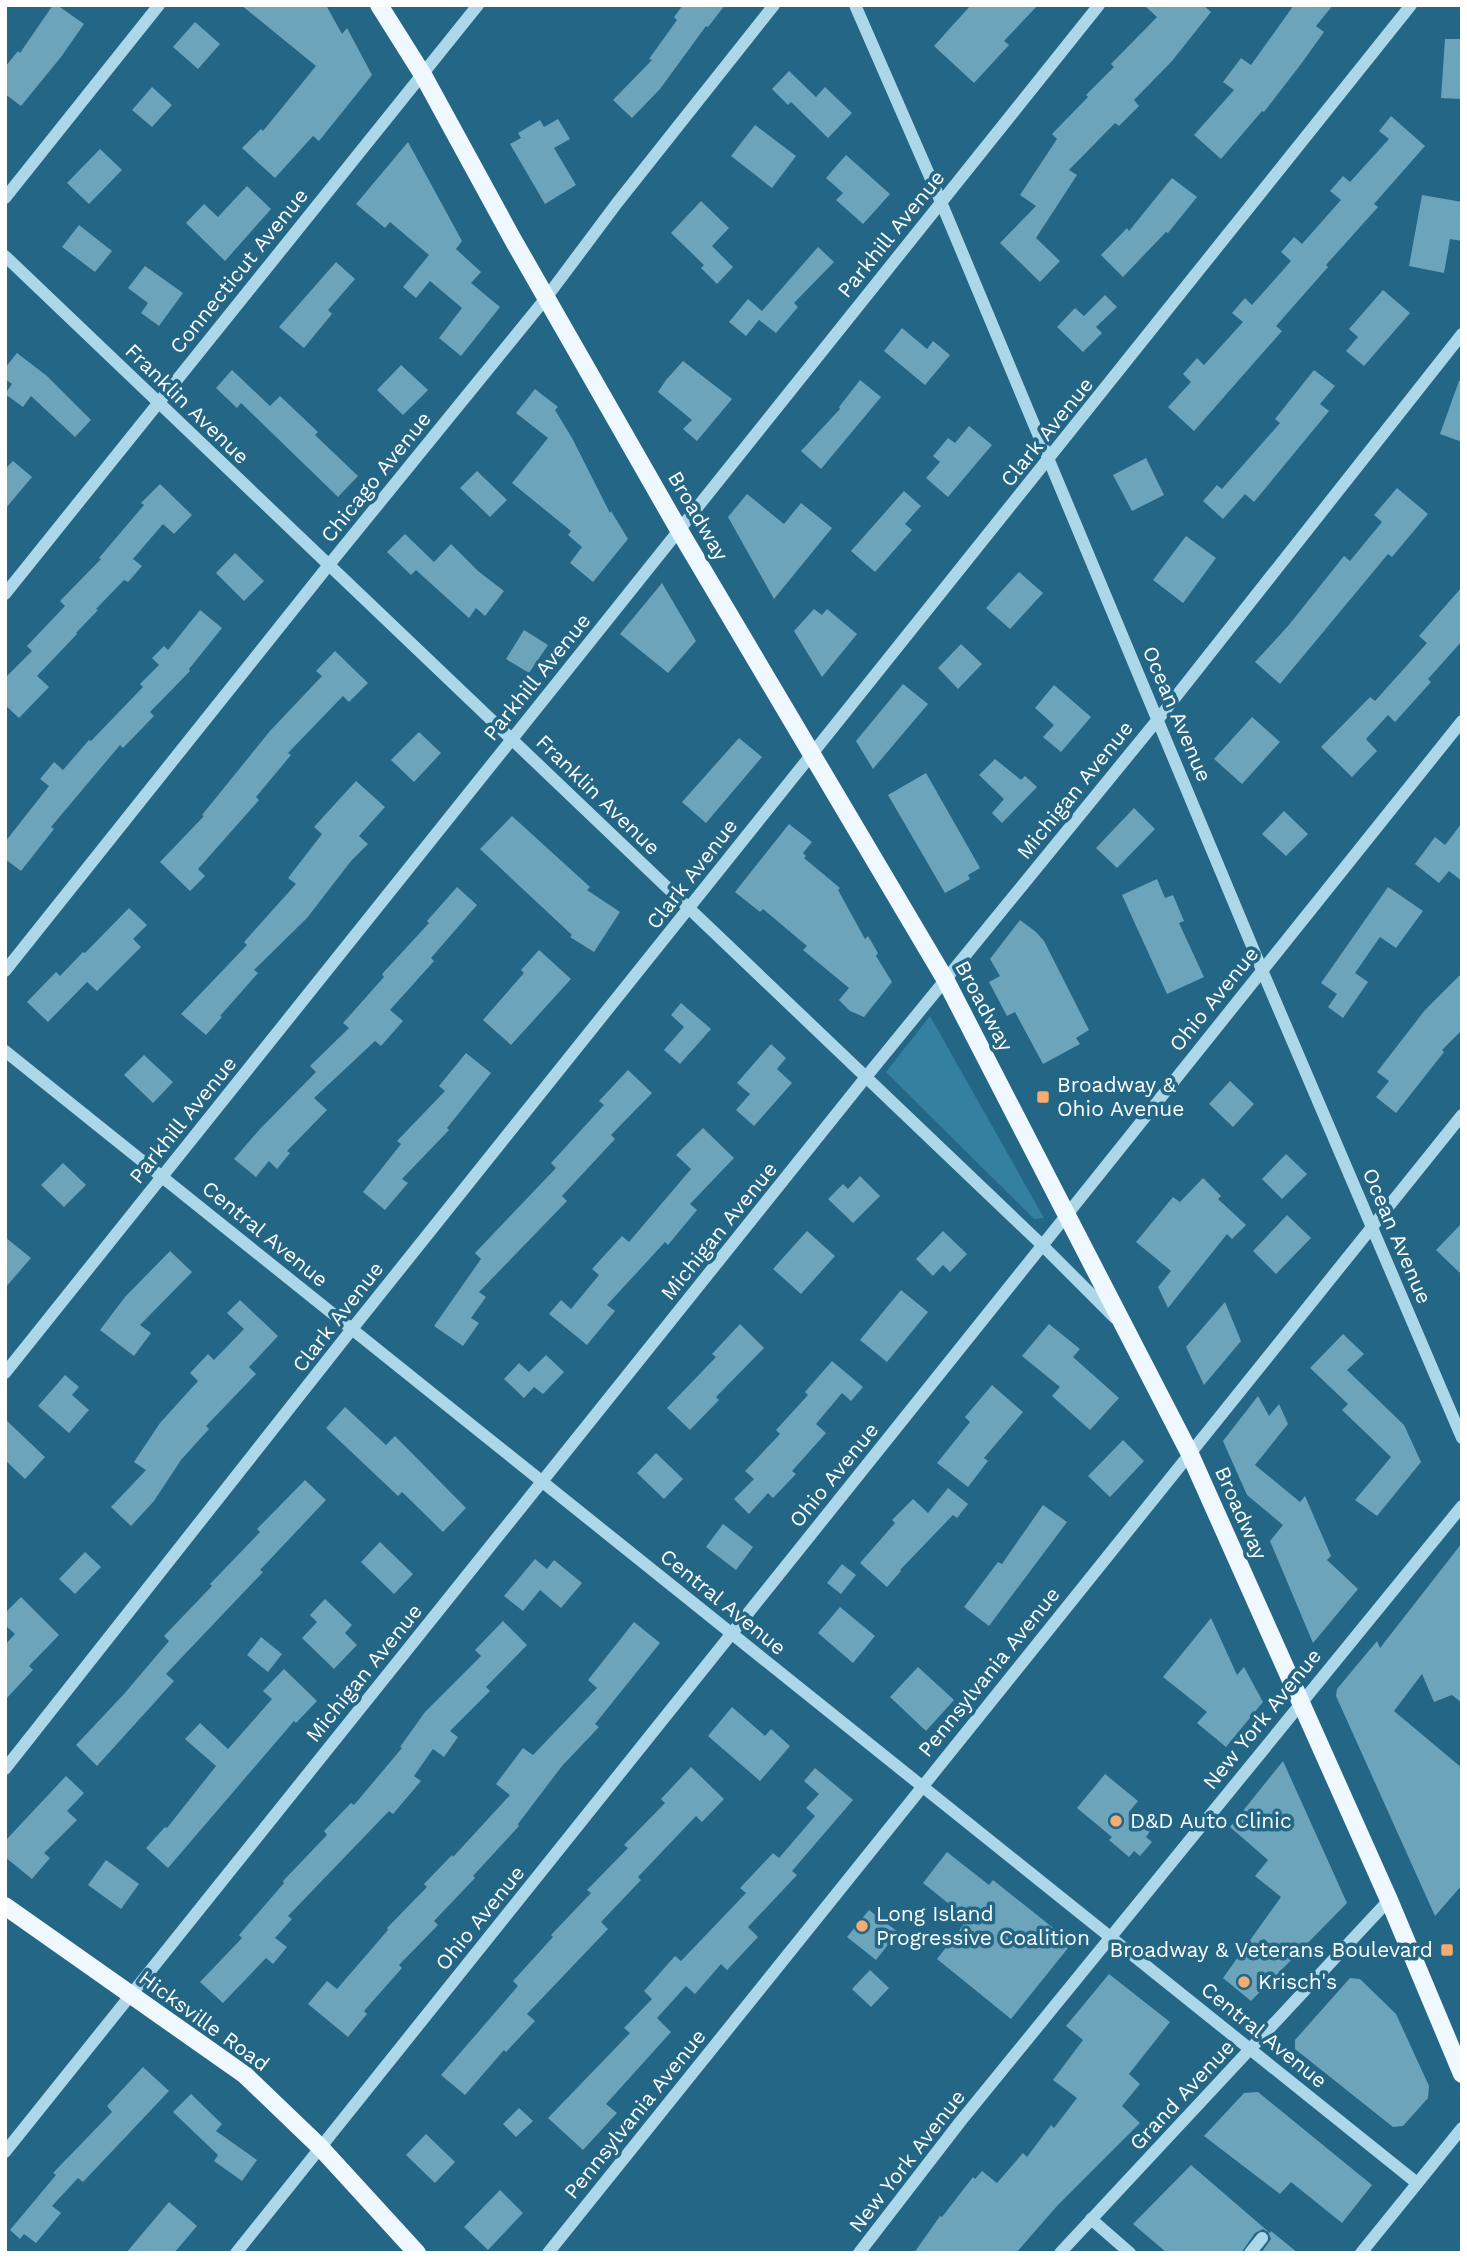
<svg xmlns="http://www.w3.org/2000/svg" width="1467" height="2258" viewBox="0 0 1467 2258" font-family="'Work Sans',sans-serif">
<rect width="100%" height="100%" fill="#236685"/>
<polygon fill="#3480a1" points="930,1016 1044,1218 1034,1219 886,1072"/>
<g fill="#6ca4bc">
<polygon points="53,5 57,5 84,24 61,57 21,106 5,94 5,67 18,51 20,53"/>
<polygon points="241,5 326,5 342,34 347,28 372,75 319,141 313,136 275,178 242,148 261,129 263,131 316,66"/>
<polygon points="683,5 725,5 708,27 706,26 660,89 632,118 613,100 652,60 649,59 677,20 674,17"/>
<polygon points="971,5 1038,5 1004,41 1009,45 974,83 934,46"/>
<polygon points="1144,5 1203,5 1211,12 1172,61 1134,100 1139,106 1119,126 1115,123 1069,170 1077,175 1036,238 1060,261 1040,282 1000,243 1036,206 1020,195 1057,139 1052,134 1088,97 1086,95 1114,67 1111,64 1157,17"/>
<polygon points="1294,5 1333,5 1316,26 1324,32 1301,64 1264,112 1262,111 1221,159 1194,135 1234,90 1223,82 1241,58 1251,65"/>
<polygon points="195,22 220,44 198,69 173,47"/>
<polygon points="1445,39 1462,39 1462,99 1441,98"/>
<polygon points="789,71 816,97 825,87 852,113 828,138 791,102 788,105 772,89"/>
<polygon points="152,87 172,105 152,127 132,110"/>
<polygon points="1391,116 1425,146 1374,204 1378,207 1326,265 1328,267 1276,326 1282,331 1194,431 1168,407 1191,382 1183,374 1197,358 1204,365 1243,322 1232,313 1245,298 1252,305 1291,261 1281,252 1294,237 1302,244 1341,200 1330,191 1343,176 1350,182 1389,139 1379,131"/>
<polygon points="558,119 570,139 554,148 576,185 545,204 510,144 521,138 518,133 540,120 544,127"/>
<polygon points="755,125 796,156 772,188 731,156"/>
<polygon points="408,142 462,241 456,249 481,272 471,283 500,307 461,356 439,338 462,308 430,281 416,298 403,287 429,255 390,222 385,228 356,204"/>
<polygon points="100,149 122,170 89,204 67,183"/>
<polygon points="846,155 890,194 863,224 836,200 843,193 826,178"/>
<polygon points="1172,178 1197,197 1168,233 1166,232 1123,277 1101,255 1127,228 1129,231"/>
<polygon points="247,186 271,209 225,261 186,223 204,204 218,217"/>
<polygon points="1422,195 1462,202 1462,241 1450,239 1444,273 1409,266"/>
<polygon points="701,201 729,228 712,246 733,267 717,284 701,268 704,265 671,233"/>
<polygon points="79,225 112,251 95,272 62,247"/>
<polygon points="818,247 834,262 794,303 798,307 776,333 759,320 746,336 729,322 748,299 762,311"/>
<polygon points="336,262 355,279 328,310 332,314 304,348 279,327"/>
<polygon points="145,266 183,293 159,326 141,313 148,303 128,288"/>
<polygon points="1383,290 1410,313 1364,366 1346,351 1358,337 1349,329"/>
<polygon points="1105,295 1117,307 1096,327 1102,333 1083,352 1057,327 1075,308 1084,316"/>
<polygon points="902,328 927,349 933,341 950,355 925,385 884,351"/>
<polygon points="17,353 47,376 91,420 75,437 31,396 23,407 5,394 12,384 5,379 5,368"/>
<polygon points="683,361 732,399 697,441 683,429 692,420 658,392 666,380"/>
<polygon points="401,365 428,390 403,415 377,390"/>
<polygon points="232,370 270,406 280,396 318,432 315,435 358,476 338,497 241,403 237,408 216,388"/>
<polygon points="1314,370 1335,386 1320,404 1329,411 1254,502 1245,494 1223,519 1203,501 1217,485 1222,489 1280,423 1275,419"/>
<polygon points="860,380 881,397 821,469 801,451 840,409 839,407"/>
<polygon points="1459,381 1462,381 1462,442 1440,434"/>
<polygon points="535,389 558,407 555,410 572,438 610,513 611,511 628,539 593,582 570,563 582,547 568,535 571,531 512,483 548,438 516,413"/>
<polygon points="969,426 992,445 948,497 926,478 940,462 933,456 948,438 955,443"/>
<polygon points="1146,458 1164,495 1132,511 1113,475"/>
<polygon points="13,461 32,477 5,509 5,469"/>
<polygon points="477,471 507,500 490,517 460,488"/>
<polygon points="160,484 192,515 174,534 163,524 133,559 142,566 128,582 124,580 96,609 98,610 76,633 77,634 37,676 49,687 19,718 5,705 5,678 32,651 27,646 65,606 60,601 101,559 99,558 144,505 141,503"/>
<polygon points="1397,488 1428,514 1392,557 1388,554 1280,684 1255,662 1288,626 1344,556 1350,561 1382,522 1374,515"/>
<polygon points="904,491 921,506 905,524 912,530 875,572 851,551"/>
<polygon points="747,494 784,524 801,503 832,528 774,599 728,517"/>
<polygon points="405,534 434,562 451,544 478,571 504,591 485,616 476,608 469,618 416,570 411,575 387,552"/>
<polygon points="1186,536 1216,558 1183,603 1153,580"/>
<polygon points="235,553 264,581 244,601 216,573"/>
<polygon points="1019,572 1043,593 1010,629 986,608"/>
<polygon points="662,583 696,641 668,673 620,634"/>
<polygon points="1462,587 1462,641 1428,679 1431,682 1395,722 1388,715 1366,739 1377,751 1352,777 1321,747 1370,697 1375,701 1427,643 1419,636"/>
<polygon points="814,609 822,615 827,609 857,634 822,677 794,631"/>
<polygon points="200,610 222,628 189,669 190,671 150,712 154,716 123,748 120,745 51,827 54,829 21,871 5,859 5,842 49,786 40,779 54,762 63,770 89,740 91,741 143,687 140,684 159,665 152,658 164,646 168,650"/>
<polygon points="524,630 548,645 529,673 506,659"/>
<polygon points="961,644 982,664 958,689 938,668"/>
<polygon points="335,651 368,683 349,702 343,696 288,753 291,755 256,797 259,800 198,869 205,876 190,891 160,862 204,816 202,815 270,731 322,676 316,671"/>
<polygon points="903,684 928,704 873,769 856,741"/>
<polygon points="1054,685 1091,717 1061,752 1043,737 1054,725 1035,708"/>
<polygon points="1252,717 1280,742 1242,784 1214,759"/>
<polygon points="419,732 441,753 414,782 391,760"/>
<polygon points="739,738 762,757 706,823 682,802"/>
<polygon points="995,759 1021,780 1025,776 1037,787 1002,823 992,813 1004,799 979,775"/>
<polygon points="926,773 980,868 968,875 970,879 945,893 888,795"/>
<polygon points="356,781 385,807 359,836 368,844 351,861 307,918 254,970 258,973 220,1016 222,1017 206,1035 181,1014 247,945 244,942 296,884 288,878 322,834 314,827"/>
<polygon points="1134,808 1155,829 1117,868 1096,848"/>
<polygon points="1284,811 1308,834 1286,856 1262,834"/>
<polygon points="512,816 590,887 587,890 620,912 594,952 570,937 572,935 480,849"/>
<polygon points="1462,823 1462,881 1449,871 1439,883 1415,864 1435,837 1445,845"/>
<polygon points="789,824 812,842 803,853 806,856 804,858 840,888 838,890 865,939 868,936 878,953 876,956 892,982 864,1017 850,1011 839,1000 849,988 803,950 807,946 763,909 760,912 735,892"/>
<polygon points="1157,879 1165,898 1173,895 1184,921 1179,923 1204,977 1167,994 1122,895"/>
<polygon points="457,887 477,905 431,958 434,961 390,1010 403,1021 381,1046 375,1041 314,1098 327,1110 287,1151 290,1153 277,1169 269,1161 256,1177 234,1159 260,1129 316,1072 310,1066 349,1028 343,1023 384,977 382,974 429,923 427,921"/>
<polygon points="1388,887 1423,911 1396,948 1380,937 1355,973 1368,982 1343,1018 1328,1007 1337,994 1321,983"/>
<polygon points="129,908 147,925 133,939 141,947 97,991 87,982 48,1022 27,1002 56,972 60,976 83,952 85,953"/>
<polygon points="1020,920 1036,932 1044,941 1089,1030 1076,1038 1080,1044 1043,1064 1015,1012 1007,1016 989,982 1000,976 990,959"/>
<polygon points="539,950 571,979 511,1045 483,1020 524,973 521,970"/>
<polygon points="1462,973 1462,1030 1442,1050 1444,1052 1396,1113 1376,1097 1389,1081 1377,1072 1425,1010"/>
<polygon points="681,1003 711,1029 680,1064 664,1050 684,1027 671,1015"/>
<polygon points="771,1044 786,1058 777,1069 792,1083 754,1126 736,1110 750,1094 737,1083"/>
<polygon points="466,1053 491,1073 447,1128 449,1130 402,1179 408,1183 385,1210 363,1192 401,1144 397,1141 445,1091 439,1086"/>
<polygon points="144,1055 173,1082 153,1103 124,1075"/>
<polygon points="628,1070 652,1093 611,1135 615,1139 562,1196 567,1201 479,1292 486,1297 471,1318 479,1323 463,1346 434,1326 481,1259 475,1253 556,1168 551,1163 604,1105 599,1101"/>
<polygon points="1230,1081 1254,1104 1233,1127 1209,1104"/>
<polygon points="703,1128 734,1158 690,1204 697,1210 668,1245 665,1242 607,1305 615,1311 587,1345 549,1314 561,1300 571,1309 599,1275 592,1269 622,1236 629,1242 691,1169 676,1155"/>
<polygon points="1286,1154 1307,1174 1282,1199 1262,1179"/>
<polygon points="63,1163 86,1185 64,1207 41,1185"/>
<polygon points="860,1176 880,1196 853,1223 828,1199 843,1184 848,1189"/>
<polygon points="1203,1178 1221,1196 1218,1199 1246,1225 1232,1239 1227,1234 1168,1308 1158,1287 1171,1271 1136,1242 1173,1197 1180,1202"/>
<polygon points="1287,1215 1311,1238 1276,1274 1253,1251"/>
<polygon points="1462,1223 1462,1275 1436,1250"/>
<polygon points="807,1231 835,1256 801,1294 773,1269"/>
<polygon points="943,1231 967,1254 950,1272 943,1265 933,1276 916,1259"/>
<polygon points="5,1237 31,1258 5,1288"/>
<polygon points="170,1251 192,1272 140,1325 151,1333 134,1356 100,1330 125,1297"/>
<polygon points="901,1290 928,1312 887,1362 860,1340"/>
<polygon points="240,1300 278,1336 249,1367 256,1374 206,1426 209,1429 181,1460 154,1501 131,1526 111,1507 146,1470 134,1462 160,1423 198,1381 190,1373 208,1354 214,1360 244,1329 227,1313"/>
<polygon points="1225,1302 1241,1341 1204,1385 1186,1347"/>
<polygon points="740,1324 764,1348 716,1397 719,1400 690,1430 667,1408 716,1357 712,1354"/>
<polygon points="1049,1324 1080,1349 1073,1357 1119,1398 1090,1430 1052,1396 1060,1387 1022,1356"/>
<polygon points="1343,1334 1364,1354 1347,1370 1404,1425 1421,1462 1377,1516 1355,1500 1391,1457 1342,1410 1348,1404 1310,1368"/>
<polygon points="546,1355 564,1372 543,1394 534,1387 524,1398 504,1379 519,1363 529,1372"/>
<polygon points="832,1361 863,1387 851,1401 842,1393 816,1424 826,1433 792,1471 796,1474 773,1498 768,1493 749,1514 734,1499 754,1479 745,1471 780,1434 776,1430 808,1395 805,1392"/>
<polygon points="65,1375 79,1387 72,1395 89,1410 69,1433 38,1406"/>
<polygon points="992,1385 1023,1412 984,1458 988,1461 968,1487 937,1463 970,1422 965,1417"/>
<polygon points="1258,1396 1269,1416 1279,1404 1288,1424 1255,1465 1300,1502 1305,1496 1331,1556 1327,1560 1358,1589 1313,1643 1270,1541 1283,1525 1247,1495 1223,1441"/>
<polygon points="345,1407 386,1445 395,1436 466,1508 443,1532 402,1492 398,1496 326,1428"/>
<polygon points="5,1419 45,1457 25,1479 5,1460"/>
<polygon points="1123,1440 1144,1461 1110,1497 1088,1476"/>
<polygon points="656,1453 683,1479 664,1499 637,1473"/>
<polygon points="305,1480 326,1500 260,1570 263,1572 166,1674 174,1681 97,1766 76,1745 124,1694 169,1641 164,1636 212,1586 210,1584 260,1532 257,1529"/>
<polygon points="948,1488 968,1504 957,1518 953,1515 900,1570 901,1571 887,1587 860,1563 895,1523 892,1520 913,1499 928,1513"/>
<polygon points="1043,1505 1067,1522 989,1626 964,1607 998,1562 1002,1564"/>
<polygon points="723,1524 753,1547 736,1570 706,1547"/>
<polygon points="380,1542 413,1574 394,1594 361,1562"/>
<polygon points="1462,1543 1462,1703 1452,1695 1434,1702 1422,1674 1394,1711 1462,1768 1462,1885 1435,1916 1336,1696 1337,1689 1377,1641 1380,1648"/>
<polygon points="85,1552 101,1567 75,1594 59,1579"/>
<polygon points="535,1559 547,1569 554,1560 582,1583 561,1608 540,1590 523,1611 504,1596"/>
<polygon points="842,1564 856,1575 841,1594 827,1583"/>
<polygon points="21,1597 59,1635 29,1666 33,1670 5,1700 5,1645 15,1634 5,1625 5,1613"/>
<polygon points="325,1599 352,1625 345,1633 357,1645 334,1669 302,1638 317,1622 310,1615"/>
<polygon points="840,1607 875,1636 853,1663 818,1633"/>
<polygon points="1211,1618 1237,1675 1244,1667 1263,1702 1226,1747 1197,1723 1207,1712 1163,1677"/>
<polygon points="503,1621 527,1645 486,1687 490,1691 450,1731 458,1737 444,1757 433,1749 414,1776 421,1781 393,1814 389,1811 288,1916 292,1919 275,1938 287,1947 273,1964 266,1958 223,2003 200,1982 242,1938 239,1935 284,1883 283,1881 327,1835 324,1831 351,1803 354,1805 402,1748 400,1747 425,1712 481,1656 475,1650"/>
<polygon points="634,1622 660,1643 595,1724 599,1727 562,1766 518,1824 519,1826 473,1876 475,1878 434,1921 438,1925 399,1965 402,1968 364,2011 367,2014 348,2037 308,2004 327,1981 337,1989 388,1930 387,1928 427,1887 424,1884 452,1855 453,1857 510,1795 496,1784 523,1748 533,1755 597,1688 588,1680"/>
<polygon points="261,1637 282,1654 268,1672 247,1655"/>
<polygon points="918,1667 954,1700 926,1731 890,1697"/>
<polygon points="284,1669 317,1701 296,1723 294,1721 168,1868 146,1848 165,1827 167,1828 216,1766 185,1739 200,1723 228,1749 272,1699 263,1691"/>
<polygon points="732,1707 765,1736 771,1729 790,1746 760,1781 708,1736"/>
<polygon points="1283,1761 1347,1903 1251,2001 1223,1978 1281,1897 1255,1876 1268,1860 1230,1827"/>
<polygon points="691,1767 724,1799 702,1822 696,1816 638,1877 641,1880 601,1922 608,1929 527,2014 535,2021 506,2052 504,2050 465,2095 441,2075 518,1986 513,1981 553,1937 551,1935 591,1893 587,1890 628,1848 624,1845 665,1803 661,1799"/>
<polygon points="815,1768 853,1800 792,1871 797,1875 748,1927 758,1937 727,1970 721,1964 695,1994 686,1986 657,2018 671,2032 606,2104 617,2113 583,2150 548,2118 630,2033 624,2028 652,1999 644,1991 675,1956 681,1961 746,1893 740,1888 773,1853 779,1858 815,1816 806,1808 819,1794 804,1781"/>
<polygon points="1105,1774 1138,1801 1129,1812 1151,1830 1146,1837 1152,1842 1140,1856 1134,1851 1129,1857 1109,1840 1112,1837 1077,1808"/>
<polygon points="66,1776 84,1793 67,1811 77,1820 44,1853 50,1858 32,1879 5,1857 5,1841"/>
<polygon points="947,1852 989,1885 993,1880 1072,1943 1011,2019 937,1959 968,1919 923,1883"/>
<polygon points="106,1860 139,1884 121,1909 88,1885"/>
<polygon points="869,1910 898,1932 876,1960 847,1937"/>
<polygon points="870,1970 889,1988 871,2007 852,1989"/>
<polygon points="1109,1974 1170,2022 1129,2074 1140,2084 1122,2106 1140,2123 1057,2206 1016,2253 914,2253 940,2216 942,2217 973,2177 975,2179 982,2171 997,2183 1023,2153 1027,2157 1051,2125 1054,2128 1077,2098 1053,2080 1083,2040 1066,2026"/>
<polygon points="1350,1978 1360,1979 1396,2014 1429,2086 1428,2098 1403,2126 1393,2127 1295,2049 1295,2040"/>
<polygon points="143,2067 169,2091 83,2182 78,2178 52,2206 61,2213 36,2243 24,2234 20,2239 10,2230 56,2175 53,2173 112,2112 107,2106"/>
<polygon points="1258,2092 1372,2185 1342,2223 1291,2182 1280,2194 1204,2136 1244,2093"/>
<polygon points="191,2094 222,2124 216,2131 257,2160 242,2181 214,2161 218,2155 173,2112"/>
<polygon points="519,2108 533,2121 516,2137 503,2124"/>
<polygon points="426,2134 455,2162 435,2183 406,2155"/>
<polygon points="1191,2165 1270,2233 1271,2231 1298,2253 1261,2253 1271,2239 1268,2232 1263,2229 1255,2233 1241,2253 1167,2253 1133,2224"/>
<polygon points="500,2190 523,2213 488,2250 464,2227"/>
<polygon points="169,2202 197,2226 174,2253 126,2253"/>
</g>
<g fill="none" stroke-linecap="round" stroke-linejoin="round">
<g stroke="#acd7e9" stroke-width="12">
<polyline points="855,5 941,202 1262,970 1462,1438"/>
<polyline points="5,198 159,5"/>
<polyline points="5,256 1042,1245 1115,1318"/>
<polyline points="5,594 478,5"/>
<polyline points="5,971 328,566 546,298 617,203 774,5"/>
<polyline points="5,1051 1417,2183"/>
<polyline points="5,1373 1099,5"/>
<polyline points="5,1769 352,1329 1411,5"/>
<polyline points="5,2152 866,1077 1159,718 1462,334"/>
<polyline points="1091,2219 1130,2253"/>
<polyline points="236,2253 1462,721"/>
<polyline points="548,2253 1462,1115"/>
<polyline points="859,2253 960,2122 1462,1506"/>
<polyline points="1060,2253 1389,1900"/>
<polyline points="1250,2253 1262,2238"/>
<polyline points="1361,2253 1462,2128"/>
</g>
<g stroke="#eff8fe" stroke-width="18">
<polyline points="379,5 423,75 512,238 679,530 945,979 1189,1452 1389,1900 1462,2074"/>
<polyline points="5,1906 245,2075 320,2147 417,2253"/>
</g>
</g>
<g fill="#f4ac6f" stroke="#236685" stroke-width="2.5">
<rect x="1036" y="1090" width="14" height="14" rx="3.5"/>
<circle cx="1116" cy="1821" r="7"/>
<circle cx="862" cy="1926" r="7"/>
<rect x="1440" y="1943" width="14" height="14" rx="3.5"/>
<circle cx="1244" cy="1982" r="7"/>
</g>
<g text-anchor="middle" stroke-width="7" stroke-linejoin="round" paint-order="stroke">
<g font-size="21" fill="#fff" stroke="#236685">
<text transform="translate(891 234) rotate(-51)" y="7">Parkhill Avenue</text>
<text transform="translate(239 271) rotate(-51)" y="7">Connecticut Avenue</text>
<text transform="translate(187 404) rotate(44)" y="7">Franklin Avenue</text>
<text transform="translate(1047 432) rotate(-51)" y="7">Clark Avenue</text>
<text transform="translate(376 477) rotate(-51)" y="7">Chicago Avenue</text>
<text transform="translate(698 516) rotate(60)" y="7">Broadway</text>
<text transform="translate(537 677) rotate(-51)" y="7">Parkhill Avenue</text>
<text transform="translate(1177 714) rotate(67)" y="7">Ocean Avenue</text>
<text transform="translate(1075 790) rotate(-51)" y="7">Michigan Avenue</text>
<text transform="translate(598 795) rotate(44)" y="7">Franklin Avenue</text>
<text transform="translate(692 874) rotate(-52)" y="7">Clark Avenue</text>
<text transform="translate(1214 999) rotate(-51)" y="7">Ohio Avenue</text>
<text transform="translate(984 1006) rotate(62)" y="7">Broadway</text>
<text transform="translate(183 1120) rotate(-51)" y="7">Parkhill Avenue</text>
<text transform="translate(719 1231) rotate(-51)" y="7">Michigan Avenue</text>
<text transform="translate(265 1234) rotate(39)" y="7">Central Avenue</text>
<text transform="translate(1397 1236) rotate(67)" y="7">Ocean Avenue</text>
<text transform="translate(338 1317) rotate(-52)" y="7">Clark Avenue</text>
<text transform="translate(834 1475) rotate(-51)" y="7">Ohio Avenue</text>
<text transform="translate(1241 1513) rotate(66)" y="7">Broadway</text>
<text transform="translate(723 1602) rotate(39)" y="7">Central Avenue</text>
<text transform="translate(989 1672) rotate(-51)" y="7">Pennsylvania Avenue</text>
<text transform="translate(364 1673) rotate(-51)" y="7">Michigan Avenue</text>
<text transform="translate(1262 1719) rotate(-51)" y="7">New York Avenue</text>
<text transform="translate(480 1918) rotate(-51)" y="7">Ohio Avenue</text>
<text transform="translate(204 2021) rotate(36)" y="7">Hicksville Road</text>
<text transform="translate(1264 2035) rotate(39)" y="7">Central Avenue</text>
<text transform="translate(1182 2095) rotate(-47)" y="7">Grand Avenue</text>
<text transform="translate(635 2114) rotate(-51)" y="7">Pennsylvania Avenue</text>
<text transform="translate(907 2161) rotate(-52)" y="7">New York Avenue</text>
</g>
<g font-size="21" fill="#fff" stroke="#236685" text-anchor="start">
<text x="1057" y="1092">Broadway &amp;<tspan x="1057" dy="24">Ohio Avenue</tspan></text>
<text x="1130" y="1828">D&amp;D Auto Clinic</text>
<text x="876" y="1921">Long Island<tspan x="876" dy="24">Progressive Coalition</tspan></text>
<text x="1433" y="1957" text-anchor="end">Broadway &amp; Veterans Boulevard</text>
<text x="1258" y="1989">Krisch's</text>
</g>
</g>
<rect width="1467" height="2258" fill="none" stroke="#ffffff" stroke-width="14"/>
</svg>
